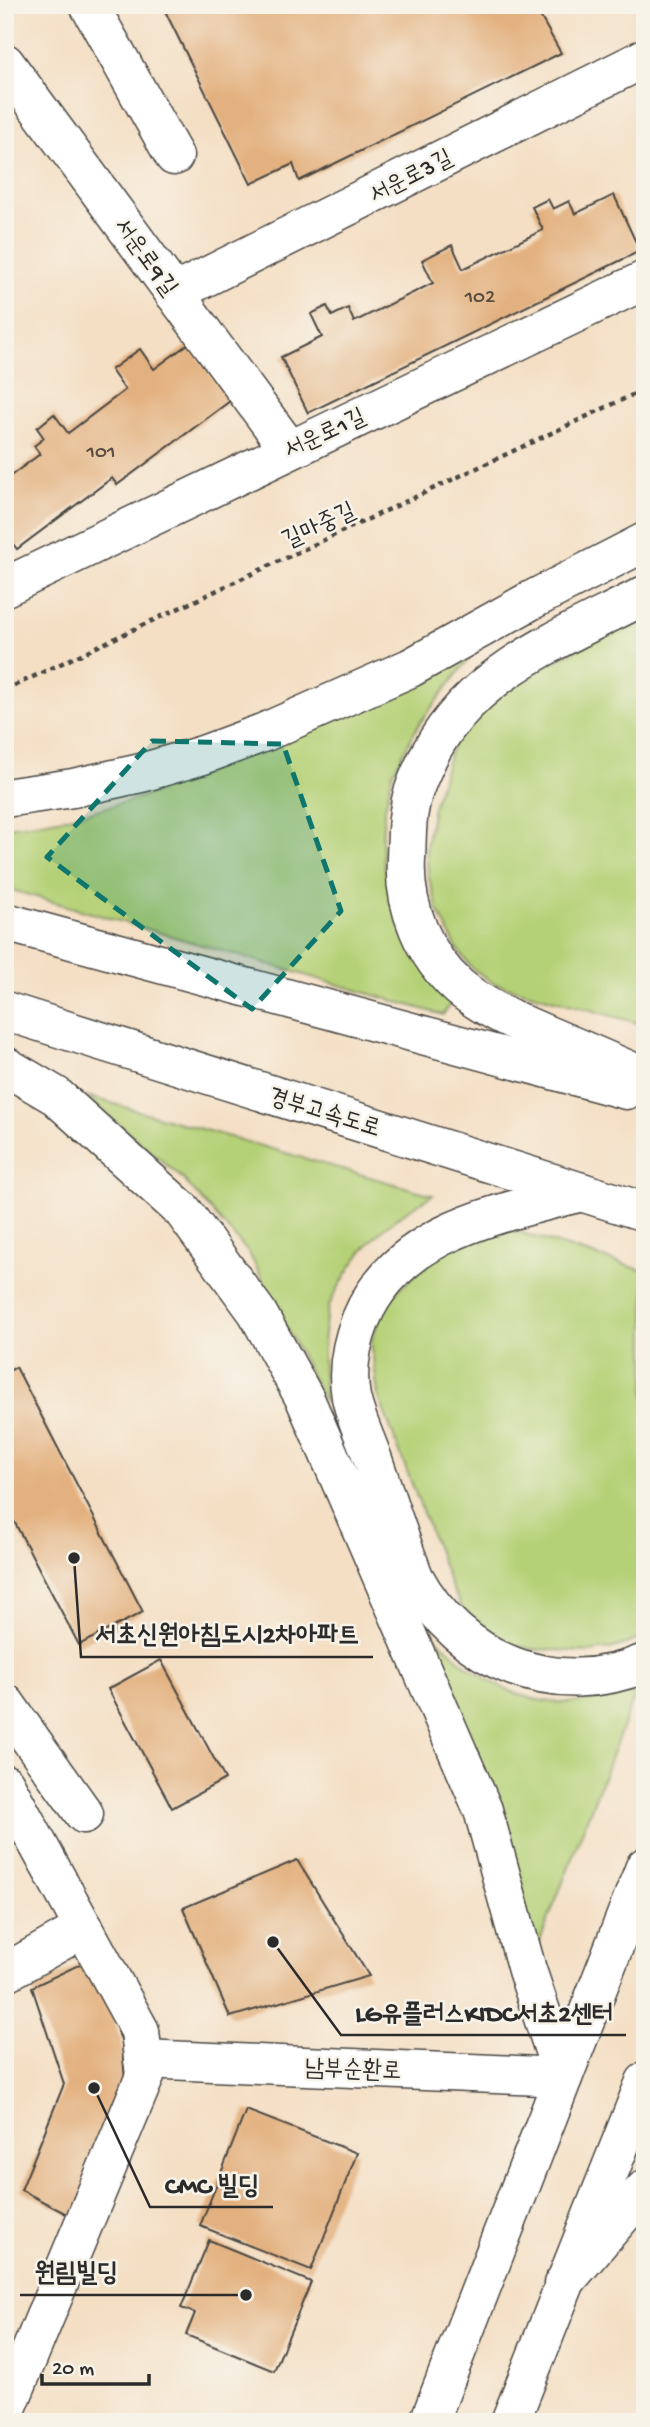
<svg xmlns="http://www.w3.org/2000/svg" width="650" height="2427" viewBox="0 0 650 2427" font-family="'Gochi Hand','Poor Story',sans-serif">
<rect width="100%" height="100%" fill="#f7f3e8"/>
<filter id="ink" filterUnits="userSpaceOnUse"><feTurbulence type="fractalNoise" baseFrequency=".0143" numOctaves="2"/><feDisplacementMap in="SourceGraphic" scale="14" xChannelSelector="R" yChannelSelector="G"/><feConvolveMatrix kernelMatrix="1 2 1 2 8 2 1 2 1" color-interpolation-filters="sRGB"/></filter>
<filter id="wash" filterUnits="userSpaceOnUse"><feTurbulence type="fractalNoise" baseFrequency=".00686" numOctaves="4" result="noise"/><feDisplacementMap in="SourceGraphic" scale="28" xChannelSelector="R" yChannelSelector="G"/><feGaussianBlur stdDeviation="1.57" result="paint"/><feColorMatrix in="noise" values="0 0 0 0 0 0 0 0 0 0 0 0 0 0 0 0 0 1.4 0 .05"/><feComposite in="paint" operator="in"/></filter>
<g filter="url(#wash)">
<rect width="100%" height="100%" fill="#f4dfc5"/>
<g fill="#b5d177" stroke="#707e51" stroke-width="2">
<polygon points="645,614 645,1025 493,983 472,968 457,949 438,910 428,875 426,847 433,807 453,743 499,690"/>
<path d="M 481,643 L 419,724 L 393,772 L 384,813 L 382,840 L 384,866 L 390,893 L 454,998 L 443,1015 L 5,888 L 5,827 C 120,815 215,771 317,722 C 372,695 426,669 481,643 Z"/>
<path d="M 86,1096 L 433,1195 C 393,1218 368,1237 344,1278 C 339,1286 333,1297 329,1306 C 320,1336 323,1372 325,1403 L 249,1253 L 183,1179 Z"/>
<polygon points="512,1230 645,1271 645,1637 614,1648 590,1652 534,1649 506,1644 469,1621 451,1586 378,1395 371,1342 386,1300 446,1249"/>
<path d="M 419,1615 C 447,1656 499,1697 551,1702 C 578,1705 610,1698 636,1692 L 535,1954 Z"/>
</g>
<g id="blocks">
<g fill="#e3b17f">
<polygon points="162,5 534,5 561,53 299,181 293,164 251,184"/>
<polygon points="614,195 640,251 308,413 281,357 322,337 311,314 327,306 332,316 348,308 354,322 433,283 422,260 452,245 463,269 543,230 532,207 548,199 553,209 569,201 575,214"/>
<polygon points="188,344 230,401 117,485 112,478 17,549 5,534 5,480 40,454 34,446 44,438 37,428 54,414 68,433 125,390 111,370 140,349 154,369"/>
<polygon points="16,1367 143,1612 79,1645 5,1504 5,1373"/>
<polygon points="161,1660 225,1779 172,1808 108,1689"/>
<polygon points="297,1860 369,1976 230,2017 183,1908"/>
<polygon points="89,1960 122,2042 126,2093 76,2219 21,2190 64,2084 32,1987"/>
<polygon points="246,2110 357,2153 311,2270 200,2226"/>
<polygon points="209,2240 311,2282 274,2371 186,2335 195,2313 181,2308"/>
</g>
</g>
</g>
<g filter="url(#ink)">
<use href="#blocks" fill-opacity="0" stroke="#494642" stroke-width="2"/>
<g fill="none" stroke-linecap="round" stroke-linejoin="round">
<defs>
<g id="minor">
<polyline points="89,5 174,156"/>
<polyline points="5,63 289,449"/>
<polyline points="174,293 645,58"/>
<polyline points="5,587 645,280"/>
<polyline points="5,798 73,788 141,773 203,755 265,732 410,668 530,601 645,542"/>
<polyline points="5,1703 84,1814 8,1708 5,1708"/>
<polyline points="5,1784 140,2031 145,2076 5,2413"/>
<polyline points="5,1973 84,1928"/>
<polyline points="143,2059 563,2077"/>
</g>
<g id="major">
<polyline points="429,2422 645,1867"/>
<polyline points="510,2422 645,2082"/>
</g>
<g id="highway">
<path d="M 645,595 C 561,639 464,674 424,766 C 418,779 412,792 410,806 C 406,823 407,841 406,859 C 403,906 424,956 459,987 C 487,1010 519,1023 552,1037 C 583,1050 614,1064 645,1077"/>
<polyline points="5,922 626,1090"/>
<polyline points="5,1011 645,1212"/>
<polyline points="5,1066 56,1096 183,1211 257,1312 305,1399 483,1810 527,1970 563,2077"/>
<path d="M 582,1192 C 499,1214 398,1230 361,1319 C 351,1344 346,1370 351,1397 C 355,1417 365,1437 372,1457 C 386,1497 399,1537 414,1577 C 460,1662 555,1701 645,1663"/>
<polyline points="563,2284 645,2189"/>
</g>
</defs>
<use href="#minor" stroke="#494642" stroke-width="41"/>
<use href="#major" stroke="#494642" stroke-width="41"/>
<use href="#highway" stroke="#494642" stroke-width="41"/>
<polyline stroke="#494642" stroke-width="4.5" stroke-dasharray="5 5" stroke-linecap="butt" points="5,690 645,389"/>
<use href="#minor" stroke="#fff" stroke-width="38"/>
<use href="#major" stroke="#fff" stroke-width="38"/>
<use href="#highway" stroke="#fff" stroke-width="38"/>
</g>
</g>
<path fill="#0f766e" fill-opacity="0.2" stroke="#0f766e" stroke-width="5" stroke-dasharray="14 9" stroke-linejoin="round" d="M 152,741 L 283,744 L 341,911 L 252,1009 L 47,857 Z"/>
<g text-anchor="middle" stroke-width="5" stroke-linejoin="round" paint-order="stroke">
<g font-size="21" fill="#594c40">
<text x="480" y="302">102</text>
<text x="101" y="457">101</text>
</g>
<g font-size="24" fill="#2b2b2b" stroke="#f7f3e8">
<text transform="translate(410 175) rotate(-27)" y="8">서운로3길</text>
<text transform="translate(147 256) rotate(54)" y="8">서운로9길</text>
<text transform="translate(324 432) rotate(-25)" y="8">서운로1길</text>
<text transform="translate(318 524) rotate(-25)" y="8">길마중길</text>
<text transform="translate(325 1111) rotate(17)" y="8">경부고속도로</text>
<text transform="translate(353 2068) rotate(2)" y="8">남부순환로</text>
</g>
</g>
<path fill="none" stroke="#2b2b2b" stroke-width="2.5" d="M74 1558L81 1657H373M273 1942L341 2035H626M94 2088L150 2207H273M246 2295L132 2295H20"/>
<g fill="#2b2b2b" stroke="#f7f3e8" stroke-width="2.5">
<circle cx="74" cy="1558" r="7"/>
<circle cx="273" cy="1942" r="7"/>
<circle cx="94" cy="2088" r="7"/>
<circle cx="246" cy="2295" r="7"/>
</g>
<g font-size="26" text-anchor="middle" font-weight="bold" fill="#2b2b2b" stroke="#f7f3e8" stroke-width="5" stroke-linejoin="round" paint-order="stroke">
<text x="227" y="1642">서초신원아침도시2차아파트</text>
<text x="484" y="2021">LG유플러스KIDC서초2센터</text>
<text x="212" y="2193">CMC 빌딩</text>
<text x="76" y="2280">원림빌딩</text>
</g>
<rect width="650" height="2427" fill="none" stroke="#f7f3e8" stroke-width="28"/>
<path d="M42 2374v10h107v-10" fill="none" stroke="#2b2b2b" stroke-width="3.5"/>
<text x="52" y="2374" font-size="21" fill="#2b2b2b" stroke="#f7f3e8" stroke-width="5" paint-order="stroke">20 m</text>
</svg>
